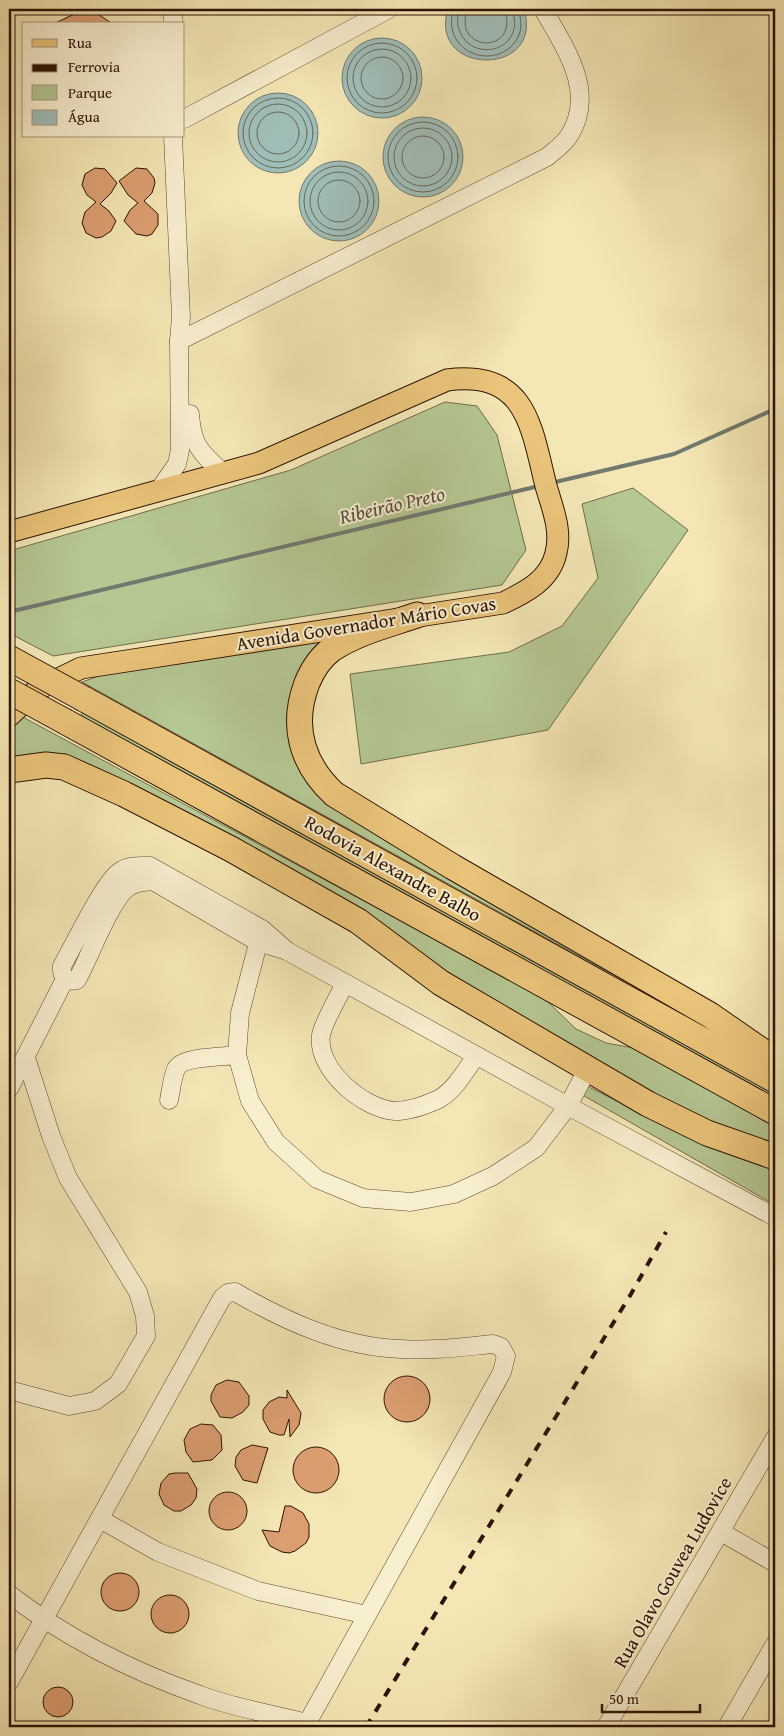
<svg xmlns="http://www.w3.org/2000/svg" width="784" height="1736" viewBox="0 0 784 1736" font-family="'Gentium Book Plus',serif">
<rect width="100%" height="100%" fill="#f4e7b5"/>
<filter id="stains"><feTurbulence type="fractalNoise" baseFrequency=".004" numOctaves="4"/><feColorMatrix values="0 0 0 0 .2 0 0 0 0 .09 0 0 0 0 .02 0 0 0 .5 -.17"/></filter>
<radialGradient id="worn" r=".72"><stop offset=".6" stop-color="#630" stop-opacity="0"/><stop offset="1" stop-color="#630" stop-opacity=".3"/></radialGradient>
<g fill="#b5c792" stroke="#706c4a">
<polygon points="445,402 477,406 497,435 526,550 502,585 53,656 9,633 9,551 291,470"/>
<polygon points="633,488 688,530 548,730 361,764 350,674 509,652 562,626 598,578 582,504"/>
<path d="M 322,641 C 290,687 281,696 293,754 L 719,1033 L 82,682 L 102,675 Z"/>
<polygon points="86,710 775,1088 775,1103 77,719"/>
<polygon points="19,715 544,998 576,1029 606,1043 634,1048 775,1127 775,1148 691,1117 186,818 9,760 9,725"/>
<polygon points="585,1085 659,1122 775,1166 775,1205 579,1093"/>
</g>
<g fill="#a0beb8" stroke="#72796f">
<path d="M 448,9 L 524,9 C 545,78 427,76 448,9 Z"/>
<circle cx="382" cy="78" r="40"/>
<circle cx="278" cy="133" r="40"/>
<circle cx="423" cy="157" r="40"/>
<circle cx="339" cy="201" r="40"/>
</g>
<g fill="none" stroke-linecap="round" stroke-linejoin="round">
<g stroke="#66685d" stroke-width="1">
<path d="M 453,9 C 452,15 451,22 452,28 C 459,63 509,66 520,32 C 522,24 520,17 519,9"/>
<path d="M 459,9 C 458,17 456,24 460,32 C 470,57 508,55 514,29 C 516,22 513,15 513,9"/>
<path d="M 466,9 C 466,16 464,22 466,29 C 473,47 500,48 506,29 C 508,22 506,16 506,9"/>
<circle cx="382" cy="78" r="35"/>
<circle cx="382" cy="78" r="29"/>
<circle cx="382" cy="78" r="21"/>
<circle cx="278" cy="133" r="35"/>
<circle cx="278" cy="133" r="29"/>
<circle cx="278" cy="133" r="21"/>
<circle cx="423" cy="157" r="35"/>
<circle cx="423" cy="157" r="29"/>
<circle cx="423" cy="157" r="21"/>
<circle cx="339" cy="201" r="35"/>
<circle cx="339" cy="201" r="29"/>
<circle cx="339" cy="201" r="21"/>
</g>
<g stroke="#72796f" stroke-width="4">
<polyline points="551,483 674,454 775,409"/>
<polyline points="9,612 539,486"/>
</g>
</g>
<g fill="#dc9e71" stroke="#2c1202">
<polygon points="81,11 96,13 113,24 53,24"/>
<polygon points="95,168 105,169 117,183 111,193 100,204 109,211 116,221 111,231 102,237 96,238 86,233 82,223 85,212 96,202 87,195 82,185 85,174"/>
<polygon points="136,168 147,169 154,178 155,183 152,193 144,201 158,214 158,225 152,234 147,236 136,234 124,221 130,210 138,203 128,195 119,181"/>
<circle cx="407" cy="1399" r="23"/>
<polygon points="227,1380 239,1382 249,1396 249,1405 243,1412 232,1418 220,1417 211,1401 211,1395 216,1385"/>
<polygon points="287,1390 301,1413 299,1425 290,1437 289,1419 284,1435 279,1435 270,1432 263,1419 263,1410 269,1402 279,1397 287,1398"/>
<polygon points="201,1424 213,1425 221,1435 222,1450 212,1460 193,1462 186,1452 184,1440 190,1429"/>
<polygon points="252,1445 268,1448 257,1483 243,1480 235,1466 236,1457 241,1450"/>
<circle cx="316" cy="1470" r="23"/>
<polygon points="175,1473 188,1473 197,1489 196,1498 191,1505 181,1511 174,1511 164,1505 159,1494 161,1483 169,1474"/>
<circle cx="228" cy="1511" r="19"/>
<polygon points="285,1506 291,1506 303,1513 309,1524 309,1537 306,1543 295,1551 289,1553 282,1552 270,1546 262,1530 279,1532"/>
<circle cx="120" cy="1592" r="19"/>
<circle cx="170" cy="1614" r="19"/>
<circle cx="58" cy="1702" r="15"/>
</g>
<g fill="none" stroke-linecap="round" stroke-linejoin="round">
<defs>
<g id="minor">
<polyline points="173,9 173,24"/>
<polyline points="184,119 389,9"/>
<path d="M 179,341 L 547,157 C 554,151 564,144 569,136 C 597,92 565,48 543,9"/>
<path d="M 190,414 C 192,445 200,452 223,473"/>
<polyline points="159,490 177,464 180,450 179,341 181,317 173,136"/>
<polyline points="261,932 240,1013 237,1055 250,1101 276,1142 317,1179 363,1198 411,1202 454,1194 493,1176 536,1148 568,1106 587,1070"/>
<path d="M 287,951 L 262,929 L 150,866 C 139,866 128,865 119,872 C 103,884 74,945 62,966 C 61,976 66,983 77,980 C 89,958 110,902 127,888 C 135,882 144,882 153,881 L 258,942 L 287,951 L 568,1106 L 775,1217"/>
<path d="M 345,983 C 339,996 323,1023 321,1035 C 316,1070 364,1109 395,1111 C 410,1111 426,1105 439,1099 C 455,1090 466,1070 476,1056"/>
<polyline points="9,1089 65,979"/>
<path d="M 169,1100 C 171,1091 172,1078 176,1069 C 182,1056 224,1057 237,1055"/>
<polyline points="9,1390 69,1406 95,1401 118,1384 146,1336 145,1316 138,1292 68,1178 51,1136 26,1058"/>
<polyline points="100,1519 158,1552 258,1591 367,1615"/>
<polyline points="721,1532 775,1563"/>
<path d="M 9,1594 C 66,1638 132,1671 200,1695 C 234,1708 272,1714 307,1723"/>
<path d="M 9,1682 L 222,1298 L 228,1293 L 235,1292 C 285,1321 341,1347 401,1349 C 432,1351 462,1347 493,1344 L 501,1347 L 506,1356 L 502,1372 L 305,1727"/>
<polyline points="606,1727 775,1438"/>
<polyline points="727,1727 775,1644"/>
</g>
<path id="major" d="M 9,532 L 259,463 L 447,380 C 526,370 531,425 546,486 C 552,507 562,530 556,553 C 550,580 526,592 503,603 L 81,668 L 38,689 L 9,716"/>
<g id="highway">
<path d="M 417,615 C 388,625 358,632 332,649 C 321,657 312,671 307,683 C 291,725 301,763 334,794 L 453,867 L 710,1015 L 775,1060"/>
<polyline points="84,699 775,1080"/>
<polyline points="66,722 775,1112"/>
<polyline points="9,770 46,765 64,767 124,794 231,849 358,921 441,983 648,1104 707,1133 775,1157"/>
</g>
</defs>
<use href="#minor" stroke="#5e472f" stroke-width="19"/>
<use href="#major" stroke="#2c1202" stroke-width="23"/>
<use href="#highway" stroke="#2c1202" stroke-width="27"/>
<use href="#minor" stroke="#f8efcf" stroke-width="18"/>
<use href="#major" stroke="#eac47a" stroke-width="21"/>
<use href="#highway" stroke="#eac47a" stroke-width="25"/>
<polyline stroke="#2c1202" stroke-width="4" stroke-dasharray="9 9" stroke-linecap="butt" points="366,1727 631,1294 666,1232"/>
<defs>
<g id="highway-bridge">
<polyline points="9,658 84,699"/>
<polyline points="9,691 66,722"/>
</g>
</defs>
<use href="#highway-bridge" stroke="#2c1202" stroke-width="27" stroke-linecap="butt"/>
<use href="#highway-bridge" stroke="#eac47a" stroke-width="25"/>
</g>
<g text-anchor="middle" stroke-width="4" stroke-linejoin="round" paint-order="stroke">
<g font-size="19" fill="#2c1202" stroke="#f8efcf">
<text transform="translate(366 623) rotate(-9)" y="7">Avenida Governador Mário Covas</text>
<text transform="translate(393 868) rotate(29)" y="7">Rodovia Alexandre Balbo</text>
<text transform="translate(672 1572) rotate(-60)" y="7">Rua Olavo Gouvea Ludovice</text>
</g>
<g font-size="20" font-style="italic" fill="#554e42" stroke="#f8efcf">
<text transform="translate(392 505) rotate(-13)" y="7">Ribeirão Preto</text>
</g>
</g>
<rect width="784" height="1736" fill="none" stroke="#f4e7b5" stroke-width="30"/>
<rect x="10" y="10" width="764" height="1716" fill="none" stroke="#2c1202" stroke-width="2.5"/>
<rect x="15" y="15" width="754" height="1706" fill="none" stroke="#2c1202"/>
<rect x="22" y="22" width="162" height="115" fill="#f8efcf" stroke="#a6977d"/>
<rect x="32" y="39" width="25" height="8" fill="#eac47a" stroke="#a6977d"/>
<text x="68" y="48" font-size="15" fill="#2c1202">Rua</text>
<rect x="32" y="64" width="25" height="8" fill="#2c1202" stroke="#a6977d"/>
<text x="68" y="72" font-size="15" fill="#2c1202">Ferrovia</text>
<rect x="32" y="85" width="25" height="15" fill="#b5c792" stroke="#a6977d"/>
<text x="68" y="98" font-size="15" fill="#2c1202">Parque</text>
<rect x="32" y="110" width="25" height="15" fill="#a0beb8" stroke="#a6977d"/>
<text x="68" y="122" font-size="15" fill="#2c1202">Água</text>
<path d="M602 1704v8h98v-8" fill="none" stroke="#2c1202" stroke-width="2.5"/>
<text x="609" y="1704" font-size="15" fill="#2c1202" stroke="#f8efcf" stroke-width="4" paint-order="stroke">50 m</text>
<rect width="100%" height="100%" filter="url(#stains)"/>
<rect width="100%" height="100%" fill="url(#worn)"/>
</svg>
